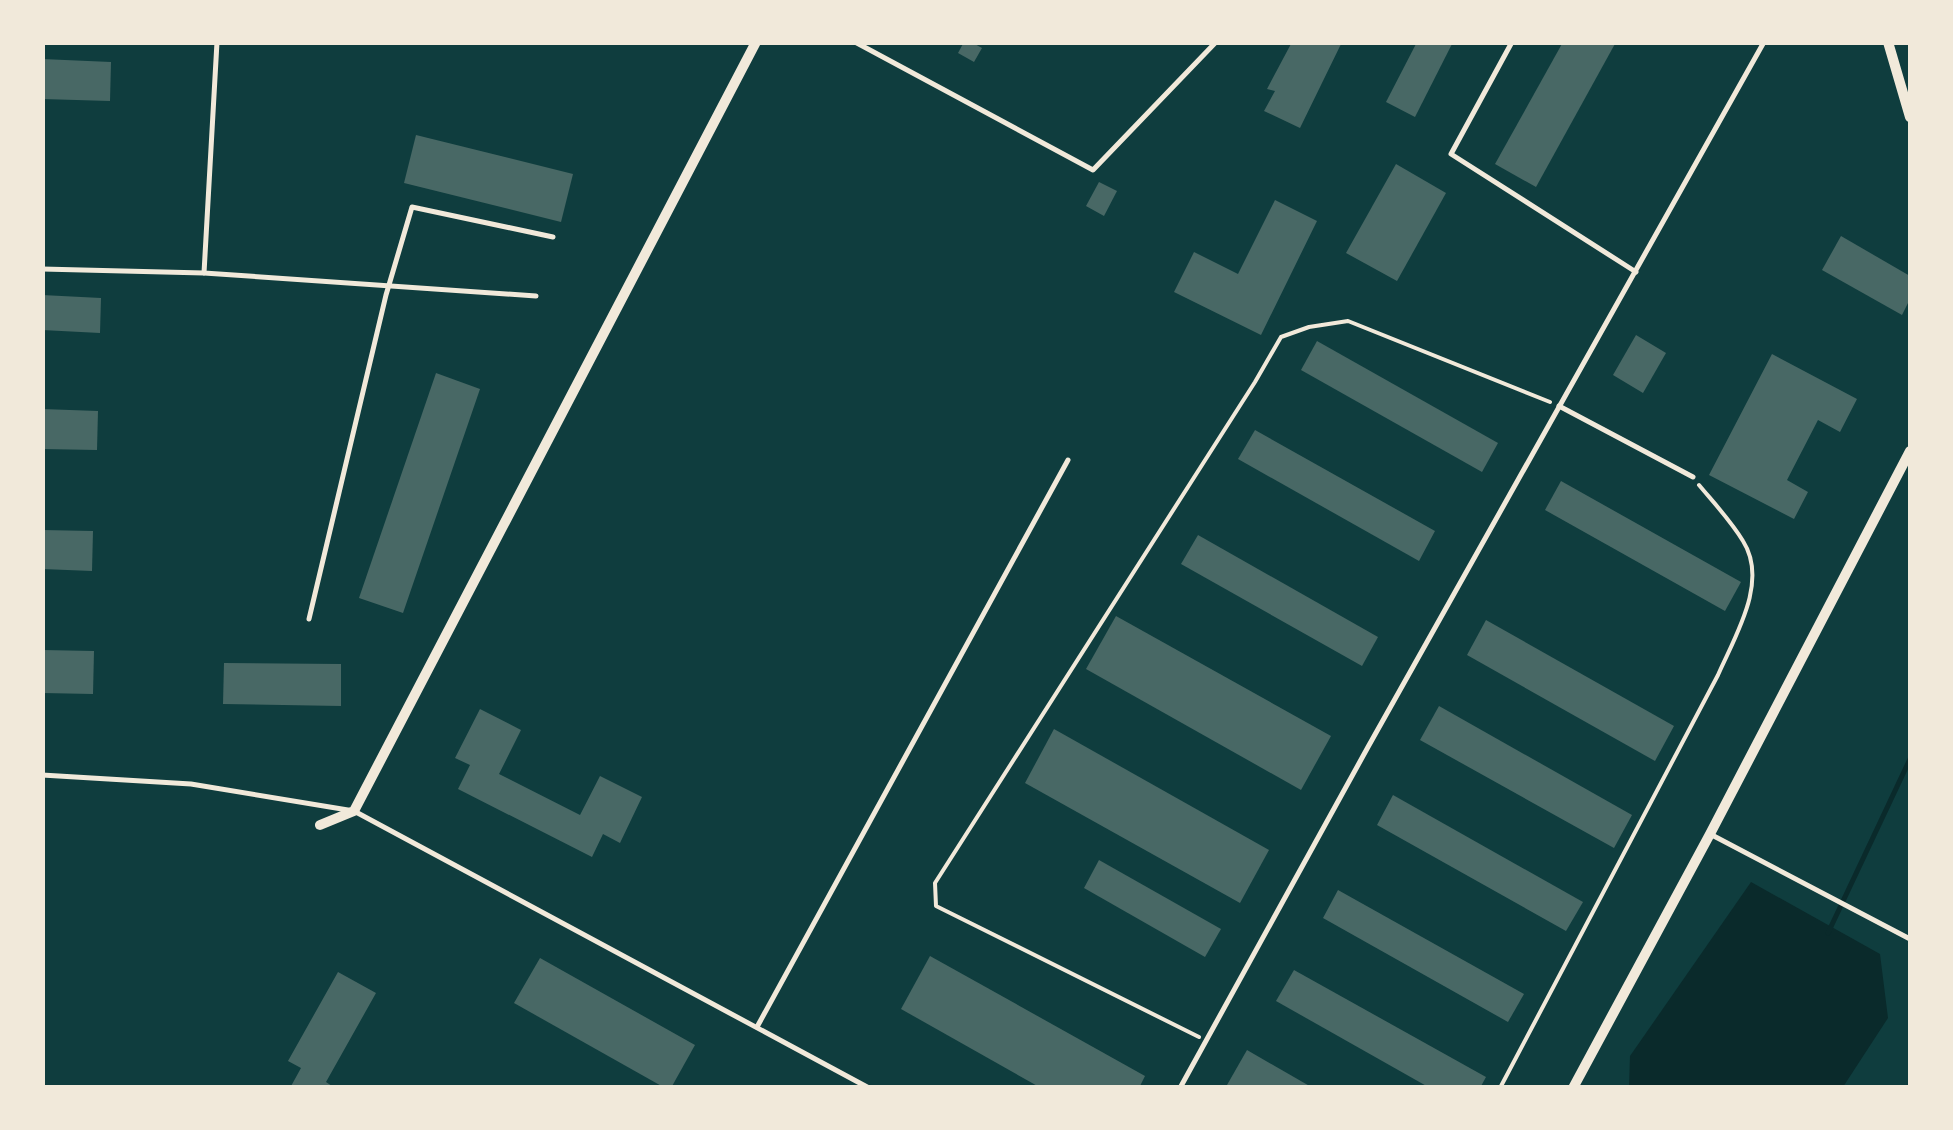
<svg xmlns="http://www.w3.org/2000/svg" width="1953" height="1130" viewBox="0 0 1953 1130" font-family="Helvetica,sans-serif">
<rect width="100%" height="100%" fill="#0f3d3e"/>
<polygon fill="#0a2a2b" points="1751,882 1880,954 1888,1018 1843,1087 1629,1087 1630,1056"/>
<g fill="none" stroke-linecap="round" stroke-linejoin="round">
<polyline stroke="#0a2a2b" stroke-width="5" points="1828,933 1910,759"/>
</g>
<g fill="#486865">
<polygon points="964,42 971,42 982,48 974,62 958,53"/>
<polygon points="1292,42 1302,45 1303,42 1342,42 1300,128 1264,111 1275,91 1267,89"/>
<polygon points="1417,42 1453,42 1415,117 1386,102"/>
<polygon points="1563,42 1616,42 1536,187 1495,164"/>
<polygon points="42,59 111,62 110,101 42,99"/>
<polygon points="416,135 573,174 561,222 404,183"/>
<polygon points="1396,164 1446,193 1397,281 1346,253"/>
<polygon points="1099,182 1117,191 1104,216 1086,206"/>
<polygon points="1275,200 1317,221 1261,335 1174,292 1194,252 1238,274"/>
<polygon points="1841,236 1910,276 1910,299 1902,315 1822,270"/>
<polygon points="42,295 101,298 100,333 42,330"/>
<polygon points="1636,335 1666,353 1643,393 1613,375"/>
<polygon points="1317,341 1498,443 1482,472 1301,370"/>
<polygon points="1772,354 1857,399 1840,432 1818,420 1787,480 1808,492 1794,519 1709,475"/>
<polygon points="436,373 480,389 403,613 359,598"/>
<polygon points="42,409 98,411 97,450 42,449"/>
<polygon points="1255,430 1435,531 1419,561 1238,459"/>
<polygon points="1561,481 1741,582 1725,611 1545,510"/>
<polygon points="42,530 93,531 92,571 42,569"/>
<polygon points="1198,535 1378,637 1362,666 1181,564"/>
<polygon points="1116,616 1331,736 1301,790 1086,669"/>
<polygon points="1486,620 1674,726 1655,761 1467,655"/>
<polygon points="42,650 94,651 93,694 42,693"/>
<polygon points="224,663 341,664 341,706 223,704"/>
<polygon points="1439,706 1632,815 1614,848 1420,740"/>
<polygon points="480,709 521,730 499,774 580,815 600,776 642,797 620,843 603,834 592,857 458,789 470,765 455,758"/>
<polygon points="1054,729 1269,850 1240,903 1025,783"/>
<polygon points="1393,795 1583,902 1566,931 1377,825"/>
<polygon points="1099,860 1221,929 1205,957 1084,888"/>
<polygon points="1338,890 1524,994 1508,1022 1323,918"/>
<polygon points="930,956 1145,1076 1139,1088 1041,1088 901,1009"/>
<polygon points="540,958 695,1045 671,1088 665,1088 514,1003"/>
<polygon points="1294,970 1486,1077 1480,1088 1430,1088 1276,1001"/>
<polygon points="338,972 376,993 326,1082 335,1088 290,1088 301,1068 288,1061"/>
<polygon points="1247,1050 1313,1088 1232,1088 1227,1085"/>
</g>
<g fill="none" stroke-linecap="round" stroke-linejoin="round">
<g stroke="#f1e9da" stroke-width="4">
<polyline points="1199,1037 936,906 935,883 1255,382 1281,337 1309,327 1348,321 1550,402"/>
<path d="M 1500,1088 L 1718,675 C 1735,636 1769,582 1743,541 C 1731,521 1714,503 1699,485"/>
</g>
<g stroke="#f1e9da" stroke-width="5">
<polyline points="217,42 204,273 536,296"/>
<polyline points="855,42 1093,170 1216,42"/>
<polyline points="1512,42 1451,154 1636,272"/>
<polyline points="42,269 204,273"/>
<polyline points="1559,406 1693,477"/>
<polyline points="309,619 386,295 412,207 553,237"/>
<polyline points="42,775 191,784 354,811 869,1088"/>
<polyline points="1710,834 1910,939"/>
<polyline points="757,1027 1068,460"/>
<polyline points="1180,1088 1368,747 1764,42"/>
</g>
<g stroke="#f1e9da" stroke-width="10">
<polyline points="1888,42 1910,117"/>
<polyline points="320,825 354,811 756,42"/>
<polyline points="1573,1088 1710,834 1910,451"/>
</g>
</g>
<rect width="1953" height="1130" fill="none" stroke="#f1e9da" stroke-width="90"/>
</svg>
